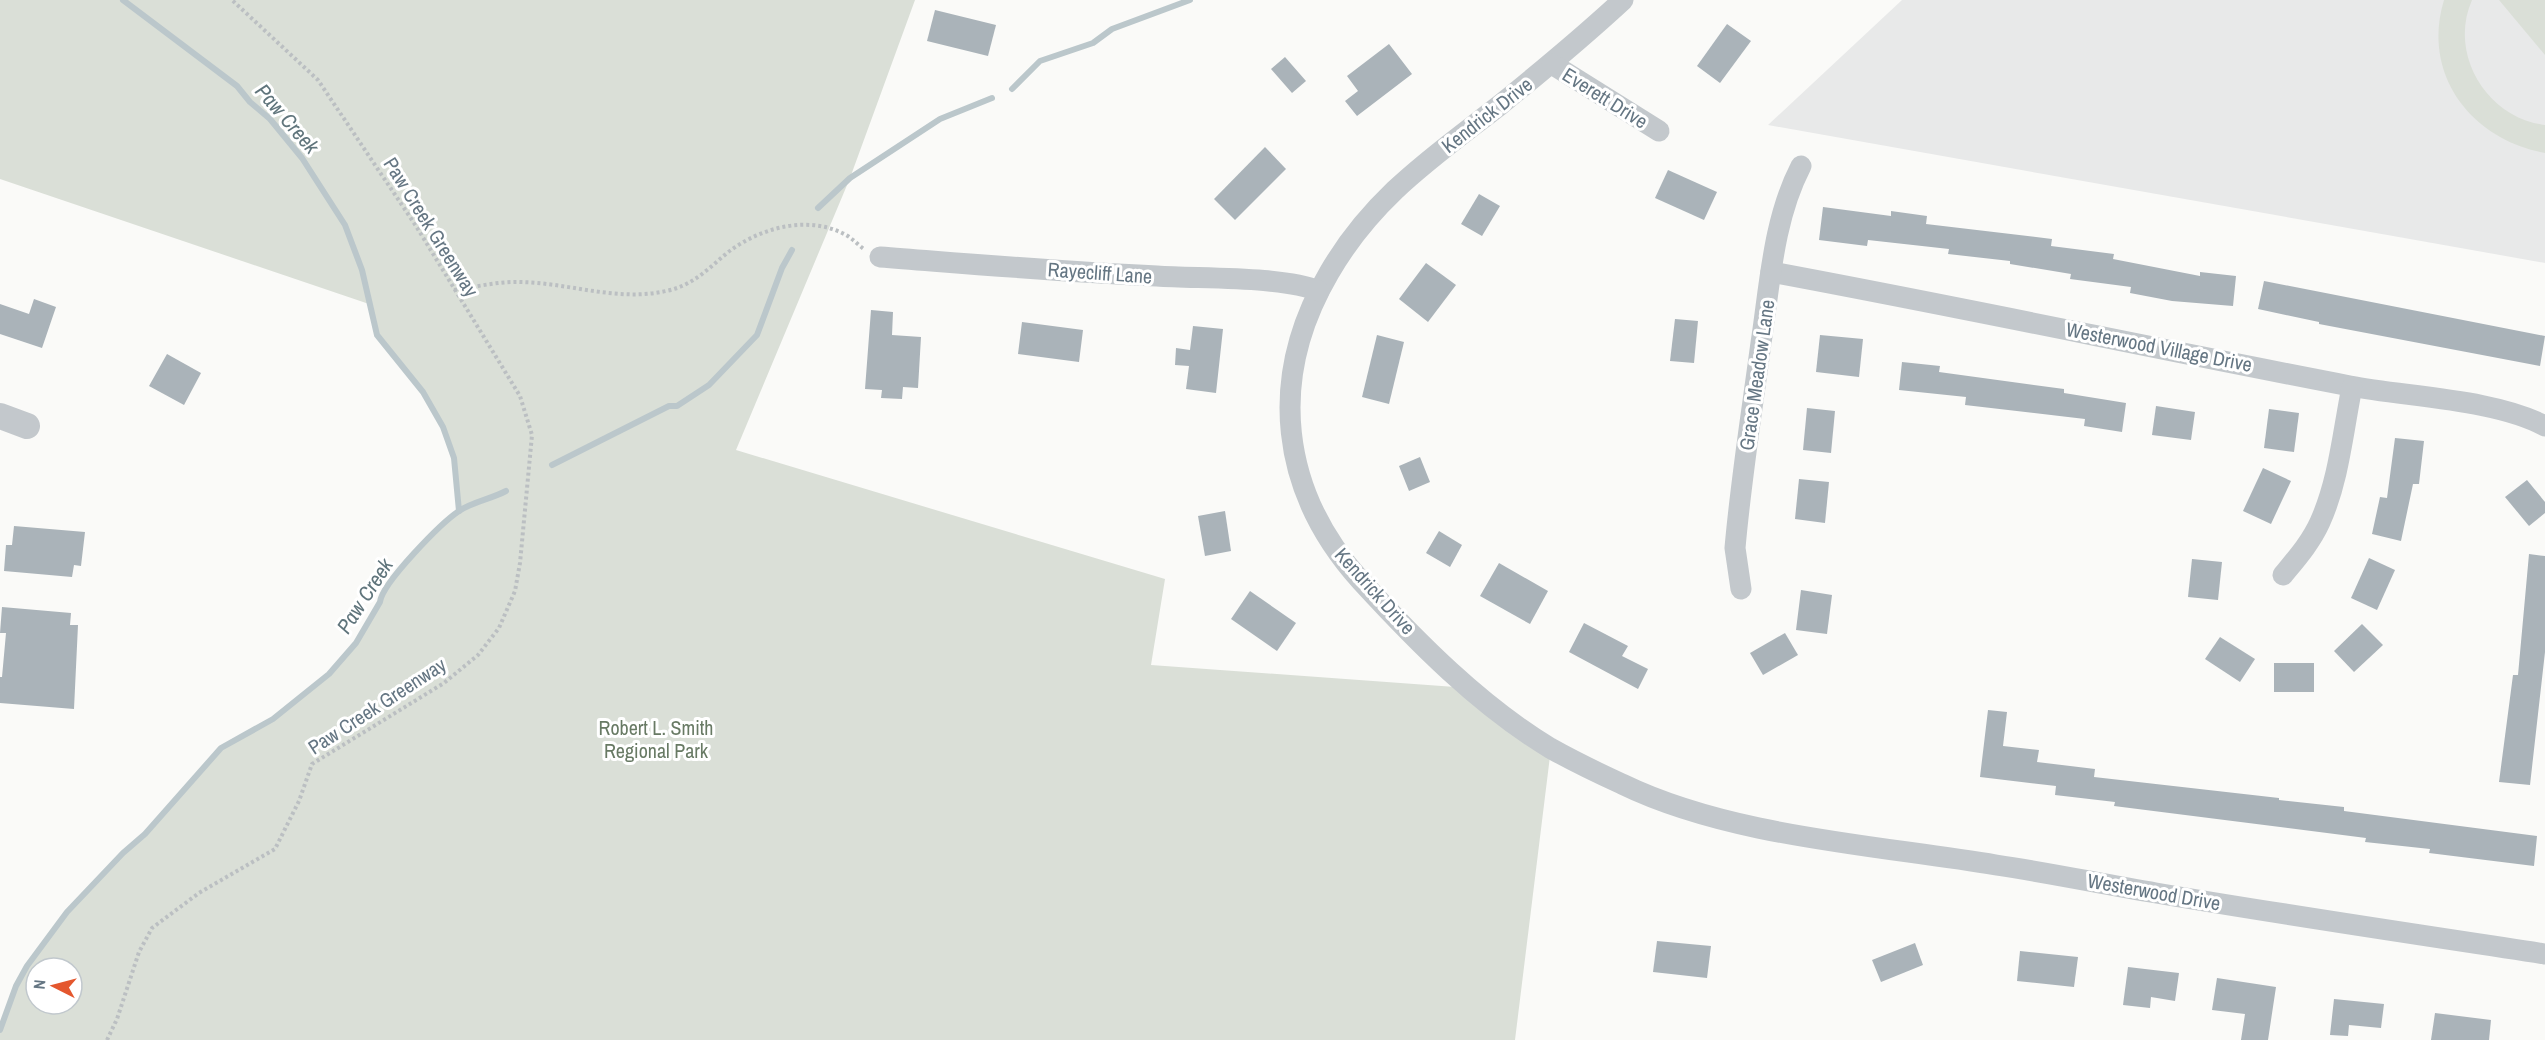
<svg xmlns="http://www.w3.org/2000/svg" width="2545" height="1040" viewBox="0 0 2545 1040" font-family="'Archivo Narrow',sans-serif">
<rect width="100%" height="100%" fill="#fafaf8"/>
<polygon fill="#e8e9e9" points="1902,0 2545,0 2545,263 1768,125"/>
<g fill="#dadfd7" fill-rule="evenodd">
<path d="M 0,0 L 915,0 L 850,178 L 736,450 L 1165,579 L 1151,665 L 1469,688 L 1551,748 L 1515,1040 L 0,1040 L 0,1030 L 16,986 L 27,966 L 67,912 L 123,853 L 145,834 L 221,748 L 273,719 L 329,674 L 356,643 L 380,602 C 383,577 440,529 459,510 L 454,458 L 443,427 L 423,392 L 377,335 L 369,304 L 0,179 ZM 36,968 L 72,968 L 72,1004 L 36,1004 Z"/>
<path d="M 2444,0 L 2472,0 C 2448,54 2487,118 2545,125 L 2545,153 C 2472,140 2421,75 2444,0 Z"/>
<polygon points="2499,0 2545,0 2545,55"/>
</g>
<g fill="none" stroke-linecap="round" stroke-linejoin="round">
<g stroke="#bbc7cb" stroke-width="6">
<polyline points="123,0 237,86 250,102 270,119 302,158 345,225 362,270 377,335 423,392 443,427 454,458 459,511"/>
<polyline points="1012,89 1040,61 1093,43 1112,29 1190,0"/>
<polyline points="818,208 850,178 940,119 992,98"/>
<polyline points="552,465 669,406 677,406 709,385 757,335 782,268 792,250"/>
<path d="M 0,1030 L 16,986 L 27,966 L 67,912 L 123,853 L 145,834 L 221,748 L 273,719 L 329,674 L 356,643 L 380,602 C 382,583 441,523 459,511 C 472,502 491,499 506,491"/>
</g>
</g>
<g fill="#aab3b9">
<polygon points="935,10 996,25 988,56 927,41"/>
<polygon points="1727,24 1751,41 1720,83 1697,66"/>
<polygon points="1389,44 1412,74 1357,116 1345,101 1358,91 1347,76"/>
<polygon points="1285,57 1306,81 1292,93 1271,69"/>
<polygon points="1265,147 1286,169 1235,220 1214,199"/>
<polygon points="1668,170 1717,192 1704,220 1655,198"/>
<polygon points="1479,194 1500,206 1482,236 1461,224"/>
<polygon points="1823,207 1891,216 1891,211 1927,216 1926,224 2052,239 2051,246 2114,254 2113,259 2200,276 2200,272 2236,276 2233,306 2172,301 2130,293 2131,287 2070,279 2071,274 2010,264 2010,261 1948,254 1949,249 1868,240 1867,246 1819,240"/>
<polygon points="1426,263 1456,285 1428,322 1399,299"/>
<polygon points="2264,281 2545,336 2540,366 2319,324 2319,322 2258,309"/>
<polygon points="34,299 56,307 42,348 0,334 0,304 29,314"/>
<polygon points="871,310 893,312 892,335 921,337 918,388 903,387 902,399 881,398 882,390 865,389"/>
<polygon points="1675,319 1698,321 1694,363 1670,361"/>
<polygon points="1022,322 1083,330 1079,362 1018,354"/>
<polygon points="1193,326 1223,329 1216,393 1186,389 1189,366 1175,365 1176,348 1190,350"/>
<polygon points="1377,335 1404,342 1389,404 1362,397"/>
<polygon points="1820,335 1863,339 1859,377 1816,372"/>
<polygon points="167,354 201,373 184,405 149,386"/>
<polygon points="1902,362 1940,366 1939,372 2064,389 2064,393 2126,403 2122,432 2084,426 2085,419 1965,405 1966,397 1899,390"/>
<polygon points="2156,406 2195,412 2191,440 2152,435"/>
<polygon points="1807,408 1835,411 1831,453 1803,450"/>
<polygon points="2269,409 2299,413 2294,452 2264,448"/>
<polygon points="2395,438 2424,441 2419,484 2413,484 2401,541 2372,534 2380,497 2387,498"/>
<polygon points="1420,457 1430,482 1409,491 1399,466"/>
<polygon points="2263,468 2291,481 2271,524 2243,511"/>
<polygon points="1799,479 1829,482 1825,523 1795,519"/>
<polygon points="2527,480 2545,502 2545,513 2529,526 2505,497"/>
<polygon points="1225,511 1231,551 1205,556 1198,516"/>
<polygon points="14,526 85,532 81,566 74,565 72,577 4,571 6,545 12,545"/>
<polygon points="1439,531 1462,545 1450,567 1426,553"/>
<polygon points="2529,554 2545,556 2545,652 2530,785 2499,782 2513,675 2518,675"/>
<polygon points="2369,558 2395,570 2377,610 2351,598"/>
<polygon points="2192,559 2222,562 2218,600 2188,597"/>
<polygon points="1499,563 1548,591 1530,624 1480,596"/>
<polygon points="1801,590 1832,595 1827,634 1796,630"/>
<polygon points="1250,591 1296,623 1277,651 1231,619"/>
<polygon points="2,607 71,613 70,625 78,625 74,709 0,703 0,677 2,677 6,633 0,633"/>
<polygon points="1584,623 1628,646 1622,656 1648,669 1638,689 1569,652"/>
<polygon points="2362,624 2383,645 2354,672 2334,651"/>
<polygon points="1785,633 1798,655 1763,675 1750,653"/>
<polygon points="2220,637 2255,659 2240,682 2205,659"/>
<rect x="2274" y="663" width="40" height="29"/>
<polygon points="1988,710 2007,712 2003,746 2039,750 2037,762 2095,769 2094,777 2279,798 2279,800 2344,807 2344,811 2537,836 2534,866 2429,853 2430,849 2365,842 2366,838 2114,806 2115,802 2055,795 2056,786 1980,777"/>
<polygon points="1657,941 1711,946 1707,978 1653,972"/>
<polygon points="1915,943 1923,965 1881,982 1872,960"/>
<polygon points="2020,951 2078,957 2074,987 2017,981"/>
<polygon points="2128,967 2179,973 2175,1001 2151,997 2150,1008 2123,1005"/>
<polygon points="2217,978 2276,987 2268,1040 2241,1040 2245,1014 2212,1010"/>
<polygon points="2334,999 2384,1004 2381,1028 2349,1025 2348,1036 2330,1035"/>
<polygon points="2435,1013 2491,1020 2489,1040 2431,1040"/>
</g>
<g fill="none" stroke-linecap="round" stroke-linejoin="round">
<g stroke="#bbbfc2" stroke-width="4" stroke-dasharray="3 3" stroke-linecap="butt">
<path d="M 454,290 C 476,287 499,281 521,282 C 569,283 618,302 666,291 C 692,286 708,269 727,253 C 759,228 808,214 846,235 C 853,239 858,245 864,249"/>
<polyline points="107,1040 117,1019 139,952 152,928 199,893 275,849 299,801 312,764 444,683 478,655 499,628 515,591 520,563 532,435 520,396 416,226 318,80 232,0"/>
</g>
<g stroke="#c3c8cc" stroke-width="21">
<path d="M 1623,0 C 1583,37 1542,71 1500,105 C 1432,158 1373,197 1329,273 C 1267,379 1280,491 1361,581 C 1417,642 1479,705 1550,748 C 1573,761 1598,773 1622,784 C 1731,837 1877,845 1996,865 C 2050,873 2102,884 2156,893 C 2285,915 2415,934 2545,954"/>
<polyline points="1552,64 1659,131"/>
<path d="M 880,257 C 972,264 1064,272 1157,276 C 1200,279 1281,276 1319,291"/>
<path d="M 1771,272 C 1965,308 2157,349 2350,386 C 2407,397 2495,399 2545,426"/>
<path d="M 2283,575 C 2297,558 2311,542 2320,522 C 2339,480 2343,431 2352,387"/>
<path d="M 1741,589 L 1735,548 C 1741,479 1752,411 1761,343 C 1770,284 1773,220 1801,166"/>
</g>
<polyline stroke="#c3c8cc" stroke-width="26" points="0,416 27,426"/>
</g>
<g text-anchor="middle" stroke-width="6" stroke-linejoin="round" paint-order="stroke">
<g font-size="20" fill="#657683" stroke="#fff">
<text transform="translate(1605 98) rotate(32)" y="7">Everett Drive</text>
<text transform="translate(1487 115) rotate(-38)" y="7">Kendrick Drive</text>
<text transform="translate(431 227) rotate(58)" y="7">Paw Creek Greenway</text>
<text transform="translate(1100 273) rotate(4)" y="7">Rayecliff Lane</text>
<text transform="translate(2159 347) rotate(11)" y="7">Westerwood Village Drive</text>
<text transform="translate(1757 375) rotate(-82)" y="7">Grace Meadow Lane</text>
<text transform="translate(1375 591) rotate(48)" y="7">Kendrick Drive</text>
<text transform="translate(377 706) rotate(-33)" y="7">Paw Creek Greenway</text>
<text transform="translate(2154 892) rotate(10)" y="7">Westerwood Drive</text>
</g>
<g font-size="20" fill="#687a64" stroke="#fff">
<text x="656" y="735">Robert L. Smith<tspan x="656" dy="23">Regional Park</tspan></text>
</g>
<g font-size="21" font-style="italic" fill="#60757c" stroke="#fff">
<text transform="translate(287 119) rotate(49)" y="7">Paw Creek</text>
<text transform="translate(365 596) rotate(-57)" y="7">Paw Creek</text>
</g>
</g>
<g transform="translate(54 986) rotate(276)"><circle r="28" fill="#ffffff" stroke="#c1c8cd" stroke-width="1.5"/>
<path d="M0-4.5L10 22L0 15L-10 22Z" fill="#e4572e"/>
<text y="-9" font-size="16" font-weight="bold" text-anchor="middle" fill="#657683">N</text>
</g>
</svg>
